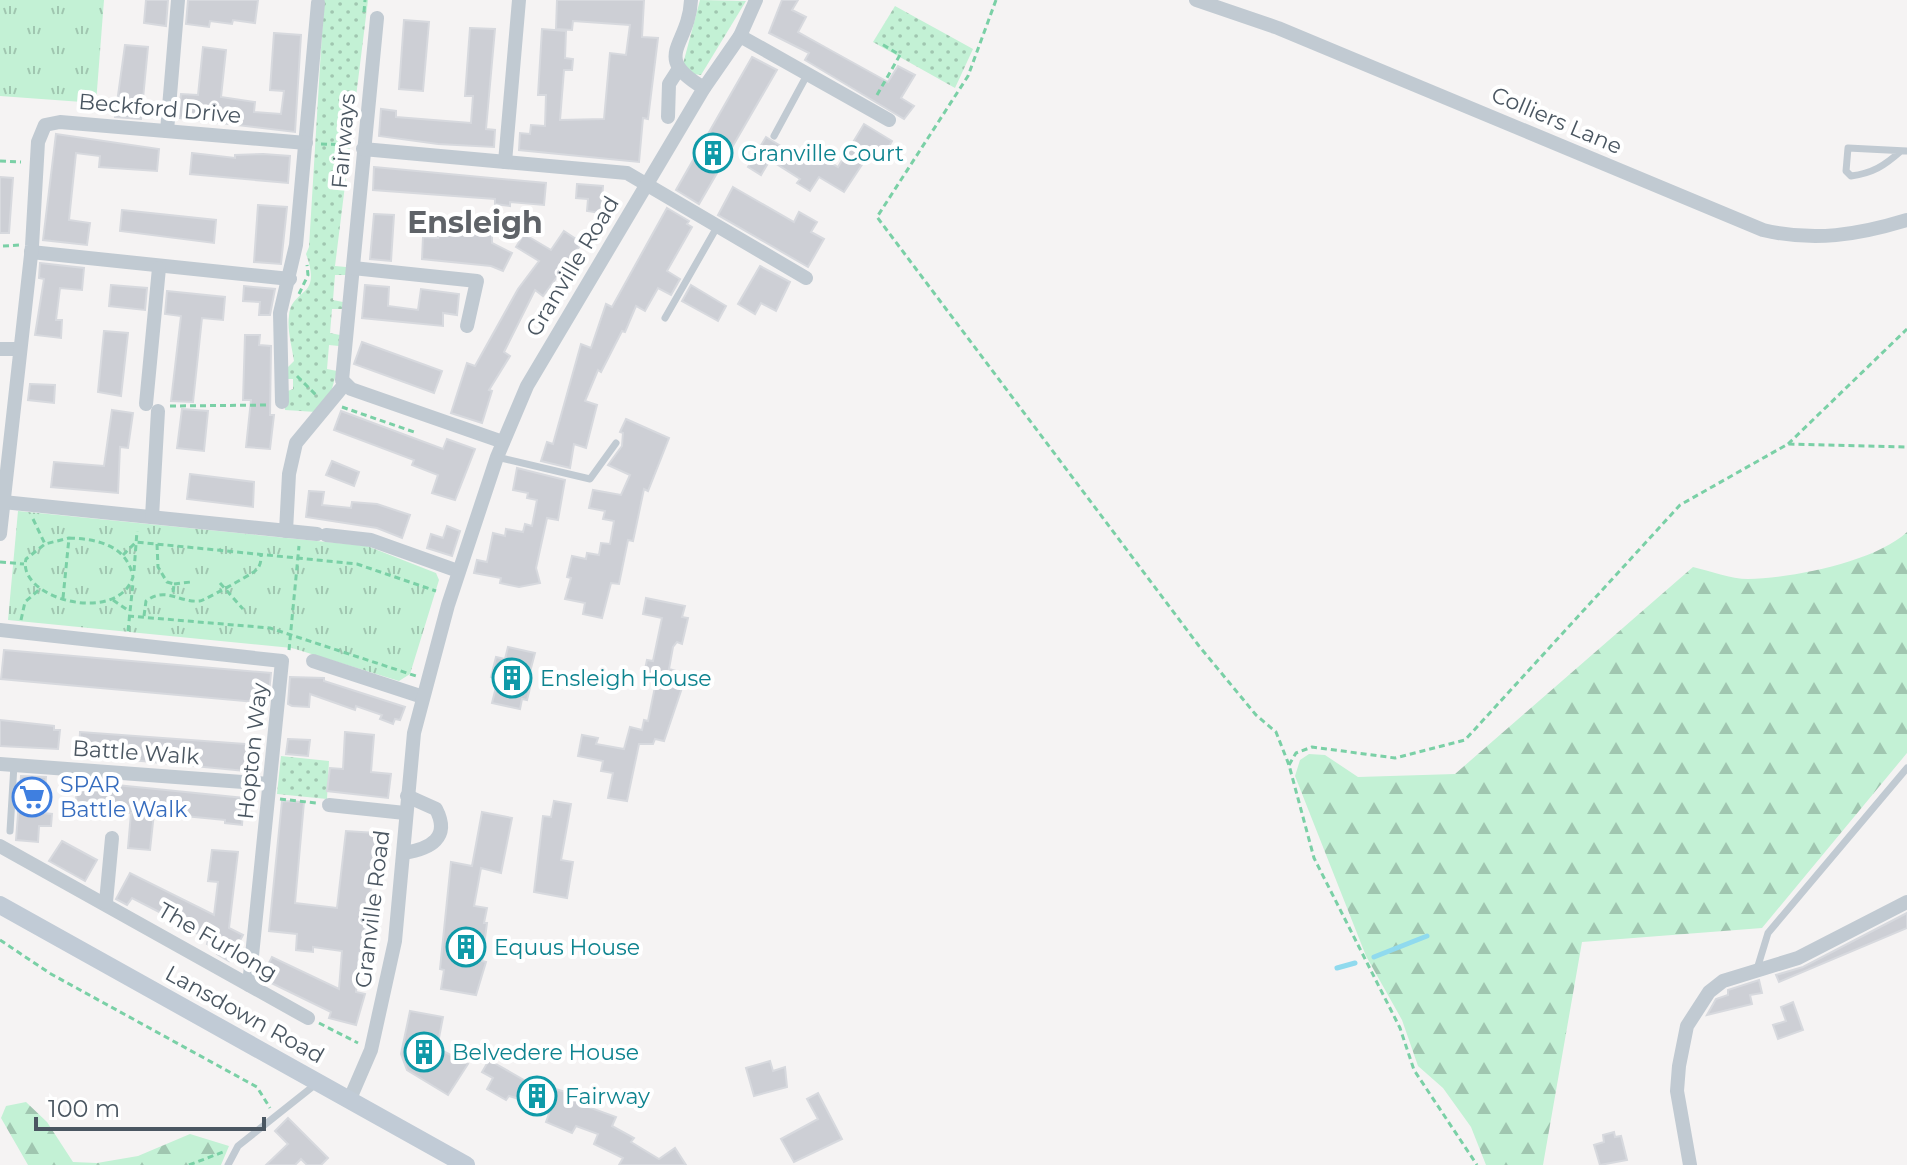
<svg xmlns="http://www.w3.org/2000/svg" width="1907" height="1165" viewBox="0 0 1907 1165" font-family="Montserrat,sans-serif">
<defs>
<pattern id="grass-dots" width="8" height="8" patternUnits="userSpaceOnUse" patternTransform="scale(2)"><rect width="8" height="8" fill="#c3f1d5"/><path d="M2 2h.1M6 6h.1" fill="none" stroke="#a0c6b0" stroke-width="1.8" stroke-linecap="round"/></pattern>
<pattern id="forest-firs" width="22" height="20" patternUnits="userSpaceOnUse" patternTransform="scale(2)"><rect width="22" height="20" fill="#c3f1d5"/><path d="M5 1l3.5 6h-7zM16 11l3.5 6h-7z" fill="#a0c6b0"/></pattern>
<pattern id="park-tufts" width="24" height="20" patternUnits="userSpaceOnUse" patternTransform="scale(2)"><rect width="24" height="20" fill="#c3f1d5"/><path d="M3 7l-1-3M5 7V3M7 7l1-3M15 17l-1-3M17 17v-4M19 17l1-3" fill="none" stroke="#a0c6b0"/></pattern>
</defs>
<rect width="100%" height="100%" fill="#f5f3f3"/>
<g fill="url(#grass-dots)">
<path d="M 324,0 L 368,0 L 335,266 L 346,267 L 346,275 L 335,275 L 333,300 L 343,302 L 342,309 L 332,309 L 330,333 L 340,335 L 339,346 L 329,345 L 327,369 L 337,371 L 331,392 L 316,412 L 285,410 L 285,392 L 293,389 L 293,379 L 285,379 L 285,370 L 294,361 C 292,347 287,330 289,316 C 291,287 323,300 306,254 L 309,247 Z"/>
<polygon points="700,0 746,1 701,75 693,74 683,64"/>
<polygon points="895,6 973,49 955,88 873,42"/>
<polygon points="281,756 329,761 327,799 277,794"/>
</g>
<g fill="url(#forest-firs)">
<path d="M 1907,532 L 1907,753 L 1762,928 L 1582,942 L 1543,1165 L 1486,1165 L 1471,1127 L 1443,1088 L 1418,1066 L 1402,1020 L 1366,956 L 1295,776 L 1300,760 L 1309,754 L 1325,755 L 1358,777 L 1455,774 L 1693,567 C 1710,571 1731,579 1748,579 C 1792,578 1875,562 1907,532 Z"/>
<polygon points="26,1102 47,1122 73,1162 97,1163 138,1156 190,1134 229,1146 221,1165 28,1165 1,1118 6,1106"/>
</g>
<g fill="url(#park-tufts)">
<polygon points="0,0 104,0 96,103 0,96"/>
<polygon points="18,511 367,546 436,573 439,580 410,674 399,681 292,648 8,620"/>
</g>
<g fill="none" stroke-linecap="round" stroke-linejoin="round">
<g stroke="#90daee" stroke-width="5">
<polyline points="1374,957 1427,936"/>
<polyline points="1337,968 1355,963"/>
</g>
</g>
<g fill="#cdcfd5" stroke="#d7d9de" stroke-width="2">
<polygon points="146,0 168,0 166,26 144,23"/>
<polygon points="188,0 258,0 255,23 233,20 232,24 210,21 209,27 186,24"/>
<polygon points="557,0 644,0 642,37 658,38 648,119 643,118 639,162 519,150 520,133 530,134 531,125 545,126 546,95 538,95 542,29 566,31 565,58 573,59 572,70 564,70 560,120 604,119 610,53 626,55 630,25 573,21 572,30 556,29"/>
<polygon points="782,0 798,0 792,10 806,17 798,32 832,51 888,82 898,66 915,75 901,98 914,106 904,119 805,60 809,53 769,33"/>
<polygon points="404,20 429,22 423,91 399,89"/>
<polygon points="470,28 495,29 486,129 495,130 494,147 438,144 379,136 381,109 396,111 396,117 471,123 473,96 465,96"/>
<polygon points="274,33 301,35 295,132 178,118 181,94 198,95 203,47 226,50 221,97 255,102 254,112 281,114 284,91 270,90"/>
<polygon points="125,45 148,47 141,119 115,117"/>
<polygon points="752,57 777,70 699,204 676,190"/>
<polygon points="864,124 892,141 884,155 873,148 844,192 819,177 810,191 797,183 800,179 770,160 761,175 748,167 766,137 809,163 815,153 838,167"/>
<polygon points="56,134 159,149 157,171 99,167 100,156 76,153 69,220 90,223 87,245 43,240"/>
<polygon points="192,153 235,158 235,155 263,154 290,156 288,183 190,174"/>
<polygon points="374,167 546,183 544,205 510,202 510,206 495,204 495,199 373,190"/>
<polygon points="0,177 13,178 9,233 0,233"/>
<polygon points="577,184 603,186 601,213 587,211 588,199 576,198"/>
<polygon points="733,187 794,222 799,212 817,222 811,232 824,239 808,267 718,215"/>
<polygon points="258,205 287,207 281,264 254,262"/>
<polygon points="667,208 689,221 687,224 692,227 667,271 680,279 671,295 658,288 645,311 636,306 625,332 622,331 601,372 598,370 585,401 597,405 586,448 574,444 570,468 541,461 547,442 553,444 581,344 591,348 606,304 612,307"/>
<polygon points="122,210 216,220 214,243 120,231"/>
<polygon points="374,214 394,215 391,261 370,259"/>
<polygon points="438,231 492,234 492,243 512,253 503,271 491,266 422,259 423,237 438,238"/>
<polygon points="564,231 582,243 543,296 535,290 504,352 510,356 489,390 492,391 482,423 451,413 467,363 475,366 518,289 539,261 516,247 524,234 551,250"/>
<polygon points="40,263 84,268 82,290 60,288 56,320 62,320 61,338 35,335 44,279 39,278"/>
<polygon points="760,266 790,282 776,311 761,303 755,314 738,304"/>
<polygon points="111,285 147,288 145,310 109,306"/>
<polygon points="365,285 389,287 388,306 418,310 421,289 459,294 457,315 443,313 443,326 362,318"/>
<polygon points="691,285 726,306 718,321 682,301"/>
<polygon points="244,286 275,289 270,315 259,315 260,302 243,301"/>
<polygon points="167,291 225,297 223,320 202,318 193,402 171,401 181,316 165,314"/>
<polygon points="104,331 128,333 121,396 98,392"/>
<polygon points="245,335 260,335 259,345 271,346 270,415 274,415 270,449 246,447 251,400 243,400"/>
<polygon points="362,342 442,371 434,393 354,364"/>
<polygon points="30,384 55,385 54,403 28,400"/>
<polygon points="182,409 208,411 204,451 177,448"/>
<polygon points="112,410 133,413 128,448 120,447 118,493 51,487 54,462 104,466"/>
<polygon points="341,411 443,449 447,439 475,449 455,500 432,493 438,475 412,465 414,460 334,430"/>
<polygon points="626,419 669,438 648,491 644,489 633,541 628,540 619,584 611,583 602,618 583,614 585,603 565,599 571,578 567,577 572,556 586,559 587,553 599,555 601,543 610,544 614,521 603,519 605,511 589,508 593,490 621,495 630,475 608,465 622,446 623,433 620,432"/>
<polygon points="332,461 359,472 354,486 326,475"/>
<polygon points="517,468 565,480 558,520 547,518 536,568 540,583 519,587 500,583 501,578 474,573 477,560 487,562 493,533 505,536 506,529 523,532 525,524 532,526 537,500 527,498 528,493 513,490"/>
<polygon points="190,474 254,482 253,507 187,499"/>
<polygon points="309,491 324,492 322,505 351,508 352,502 377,504 410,515 402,538 377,528 306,517"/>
<polygon points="447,526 460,531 452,556 427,548 431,534 443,538"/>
<polygon points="646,598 685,606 682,617 688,618 682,644 677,642 673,647 669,669 676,671 675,677 685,679 664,741 655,739 653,744 639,744 627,801 608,798 613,773 601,771 603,761 578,756 582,735 598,738 596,744 624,749 630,727 642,730 644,720 648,721 657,677 644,674 647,660 653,661 662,618 643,614"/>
<polygon points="508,647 535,653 526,687 530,688 527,700 522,699 520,709 492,703 498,679 491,677 496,657 505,659"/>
<polygon points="4,650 271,673 268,703 1,679"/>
<polygon points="290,677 324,678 324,681 405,707 400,720 395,719 393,724 380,719 382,715 356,706 355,710 310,694 309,707 292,706 288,704"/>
<polygon points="0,720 54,726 54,730 60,730 58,749 0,746"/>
<polygon points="80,732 260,745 257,772 79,755"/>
<polygon points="345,732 374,735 371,772 391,774 388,798 327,791 330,768 343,769"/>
<polygon points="288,739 310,740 308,756 286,754"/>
<polygon points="21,776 46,777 43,813 52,814 51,826 39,826 38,842 16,840"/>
<polygon points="77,781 244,798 242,825 225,823 225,820 154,813 150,850 128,848 131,813 115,812 116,807 76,804"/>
<polygon points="282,801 304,802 295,903 337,908 346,831 376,833 365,954 359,953 356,992 365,994 356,1025 329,1018 331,1012 261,978 272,957 339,989 342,951 313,947 313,952 296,950 297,934 269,931"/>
<polygon points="554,801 571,804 561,860 573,862 567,898 534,892 543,816 551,817"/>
<polygon points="482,812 512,818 501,873 481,868 474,906 487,908 484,923 487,923 482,961 486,962 476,995 441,989 444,970 440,969 451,862 472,866"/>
<polygon points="62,841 97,860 85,881 49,861"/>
<polygon points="212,850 238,852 229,928 243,935 229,961 217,954 218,950 207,944 208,940 169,917 132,898 127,905 116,899 130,873 214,915 218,882 208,881"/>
<polygon points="1907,913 1907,928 1779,982 1776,975 1803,967"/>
<polygon points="1759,980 1762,993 1750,995 1752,1004 1707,1015 1716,999 1728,995 1728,990"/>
<polygon points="1793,1002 1803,1030 1778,1039 1773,1025 1786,1021 1781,1007"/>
<polygon points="410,1011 443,1017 438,1043 443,1051 468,1064 448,1095 407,1070 401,1054"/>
<polygon points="489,1060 524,1080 583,1097 580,1104 616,1117 612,1126 634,1138 631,1142 659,1159 675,1148 686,1165 619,1165 623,1158 594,1144 598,1134 576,1126 572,1133 546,1122 549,1114 534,1108 536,1104 509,1096 506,1100 487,1089 493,1078 482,1072"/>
<polygon points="770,1061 773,1071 785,1067 787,1087 754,1096 746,1068"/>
<polygon points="818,1093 842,1139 794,1162 781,1139 818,1119 807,1099"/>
<polygon points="288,1118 328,1158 321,1165 307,1165 301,1159 295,1165 266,1165 288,1144 275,1131"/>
<polygon points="1614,1132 1615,1137 1621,1136 1627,1160 1600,1165 1594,1145 1604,1142 1603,1135"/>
</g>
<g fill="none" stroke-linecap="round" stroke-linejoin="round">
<g stroke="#7ad0a6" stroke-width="3" stroke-dasharray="6 4" stroke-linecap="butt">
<polyline points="996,0 968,76 877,217 1199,646 1256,715 1276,732 1289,765 1314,858 1400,1028 1414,1070 1477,1165"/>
<polyline points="364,12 365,0"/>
<polyline points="877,95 900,55 880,43"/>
<polyline points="321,144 350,145"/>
<polyline points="0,161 21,162"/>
<polyline points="3,246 20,245"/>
<polyline points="299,294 308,275 307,265"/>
<polyline points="297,376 317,396"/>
<polyline points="170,406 270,405"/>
<polyline points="342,407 414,432"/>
<polyline points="1788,444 1907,329"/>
<polyline points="33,519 45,544"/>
<path d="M 69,538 C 97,539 127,545 133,577 C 117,626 16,598 26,559 L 45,544 Z"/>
<polyline points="157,544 158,567 167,582 174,584 173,594"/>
<polyline points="123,555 136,542 357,564 436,591"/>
<polyline points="0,562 24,564"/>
<polyline points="134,571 137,531"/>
<polyline points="220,583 243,609"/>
<polyline points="174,584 191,582"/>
<polyline points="63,598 69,538"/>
<polyline points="113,600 129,611"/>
<polyline points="128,616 270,628 416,676"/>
<path d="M 144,616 L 146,601 C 166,586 179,603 200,601 C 203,601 252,574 255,571 C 261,566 261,561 261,554"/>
<polyline points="21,620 25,602 41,588"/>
<polyline points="128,631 133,583"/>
<polyline points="289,650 299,546"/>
<polyline points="1289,765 1296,753 1312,747 1395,758 1465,740 1680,505 1788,444 1907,447"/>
<polyline points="280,799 316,803"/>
<polyline points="0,940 51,974 246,1081 257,1087 270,1108"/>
<polyline points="319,1023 358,1043"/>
<polyline points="189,1165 223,1152"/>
</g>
<g stroke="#c1cad2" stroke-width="7">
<polyline points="774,136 807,75"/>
<path d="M 1901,151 C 1884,166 1873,173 1851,176 L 1846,171 L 1848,148 L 1907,151"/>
<polyline points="665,318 717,227"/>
<polyline points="497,457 590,479 616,443"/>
<polyline points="10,831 14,765"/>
<polyline points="1757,969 1768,933 1907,768"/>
<polyline points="228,1165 238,1146 316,1084"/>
</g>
<g stroke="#c1cad2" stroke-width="14">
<path d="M 691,0 C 689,47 650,56 704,88"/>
<path d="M 1196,0 L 1278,28 L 1763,230 C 1814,242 1858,235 1907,220"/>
<polyline points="377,18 342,380 351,389 503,442"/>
<polyline points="740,36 889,120"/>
<polyline points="668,117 669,84 678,70"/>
<polyline points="167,131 178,0"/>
<polyline points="363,149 627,173 806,278"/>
<polyline points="505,162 519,0"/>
<polyline points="31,252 290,279"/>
<polyline points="353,268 477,281 467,326"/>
<polyline points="0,349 18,349"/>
<polyline points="282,402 280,313 296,245 318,3"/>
<polyline points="146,404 159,268"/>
<polyline points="3,502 317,534"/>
<polyline points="152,517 158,411"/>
<polyline points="286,531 289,474 296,443 344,385"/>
<polyline points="0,534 32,246 38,142 45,125 60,122 306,143"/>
<polyline points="326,535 371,540 458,571"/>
<polyline points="0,630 282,661 249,985"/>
<polyline points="313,661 423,697"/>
<polyline points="0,764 269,784"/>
<polyline points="329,805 405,813"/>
<polyline points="0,846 308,1018"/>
<path d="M 404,853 C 430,849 451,838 436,809 L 407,796"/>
<polyline points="106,902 112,838"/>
<polyline points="349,1101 371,1050 395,941 414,733 448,605 497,457 527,386 704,88 740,36 756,0"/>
<polyline points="1690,1165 1677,1091 1679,1066 1687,1026 1709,992 1723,981 1798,958 1907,902"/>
</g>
<polyline stroke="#c1cbd6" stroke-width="18" points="0,905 466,1165"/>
</g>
<defs>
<symbol id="building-ring" viewBox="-11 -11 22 22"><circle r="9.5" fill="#fff" stroke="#0f9aa8" stroke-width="1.5"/><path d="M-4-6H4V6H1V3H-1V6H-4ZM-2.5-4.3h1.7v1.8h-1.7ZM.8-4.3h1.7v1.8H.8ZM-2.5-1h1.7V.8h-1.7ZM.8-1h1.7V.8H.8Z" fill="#0f9aa8"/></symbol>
<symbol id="supermarket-ring" viewBox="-11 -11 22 22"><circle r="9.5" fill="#fff" stroke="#3f7fe0" stroke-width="1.5"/><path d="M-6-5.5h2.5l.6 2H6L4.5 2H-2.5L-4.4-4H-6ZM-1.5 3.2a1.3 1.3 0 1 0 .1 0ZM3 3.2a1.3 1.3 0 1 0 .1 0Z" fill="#3f7fe0"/></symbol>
</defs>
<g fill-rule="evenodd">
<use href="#building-ring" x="691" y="131" width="44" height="44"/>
<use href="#building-ring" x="490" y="656" width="44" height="44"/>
<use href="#supermarket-ring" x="10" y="775" width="44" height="44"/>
<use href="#building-ring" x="444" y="925" width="44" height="44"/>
<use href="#building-ring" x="402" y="1030" width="44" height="44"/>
<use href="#building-ring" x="515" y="1074" width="44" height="44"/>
</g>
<g text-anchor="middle" stroke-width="8" stroke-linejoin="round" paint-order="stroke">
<g font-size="22" fill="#4a5661" stroke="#fff">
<text transform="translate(160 108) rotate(5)" y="8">Beckford Drive</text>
<text transform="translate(1557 120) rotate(23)" y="8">Colliers Lane</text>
<text transform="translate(343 141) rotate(-85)" y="8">Fairways</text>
<text transform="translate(572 266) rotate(-59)" y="8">Granville Road</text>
<text transform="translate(252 751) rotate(-84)" y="8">Hopton Way</text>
<text transform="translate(136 752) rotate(4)" y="8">Battle Walk</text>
<text transform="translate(372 909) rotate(-83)" y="8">Granville Road</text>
<text transform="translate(218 941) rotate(30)" y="8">The Furlong</text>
<text transform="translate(245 1014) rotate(29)" y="8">Lansdown Road</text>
</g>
<g font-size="22" fill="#0d838f" stroke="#fff" text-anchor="start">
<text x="741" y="161">Granville Court</text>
<text x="540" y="686">Ensleigh House</text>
<text x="494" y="955">Equus House</text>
<text x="452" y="1060">Belvedere House</text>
<text x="565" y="1104">Fairway</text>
</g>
<g font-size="22" fill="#366cbe" stroke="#fff" text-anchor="start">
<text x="60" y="792">SPAR<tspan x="60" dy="25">Battle Walk</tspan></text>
</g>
<g font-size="30" font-weight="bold" fill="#5f6368" stroke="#fff">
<text x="475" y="233">Ensleigh</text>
</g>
</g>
<path d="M36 1117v12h228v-12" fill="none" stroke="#4a5661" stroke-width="4"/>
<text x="48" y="1117" font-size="24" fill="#4a5661" stroke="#ffffff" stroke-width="6" paint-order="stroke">100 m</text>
</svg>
